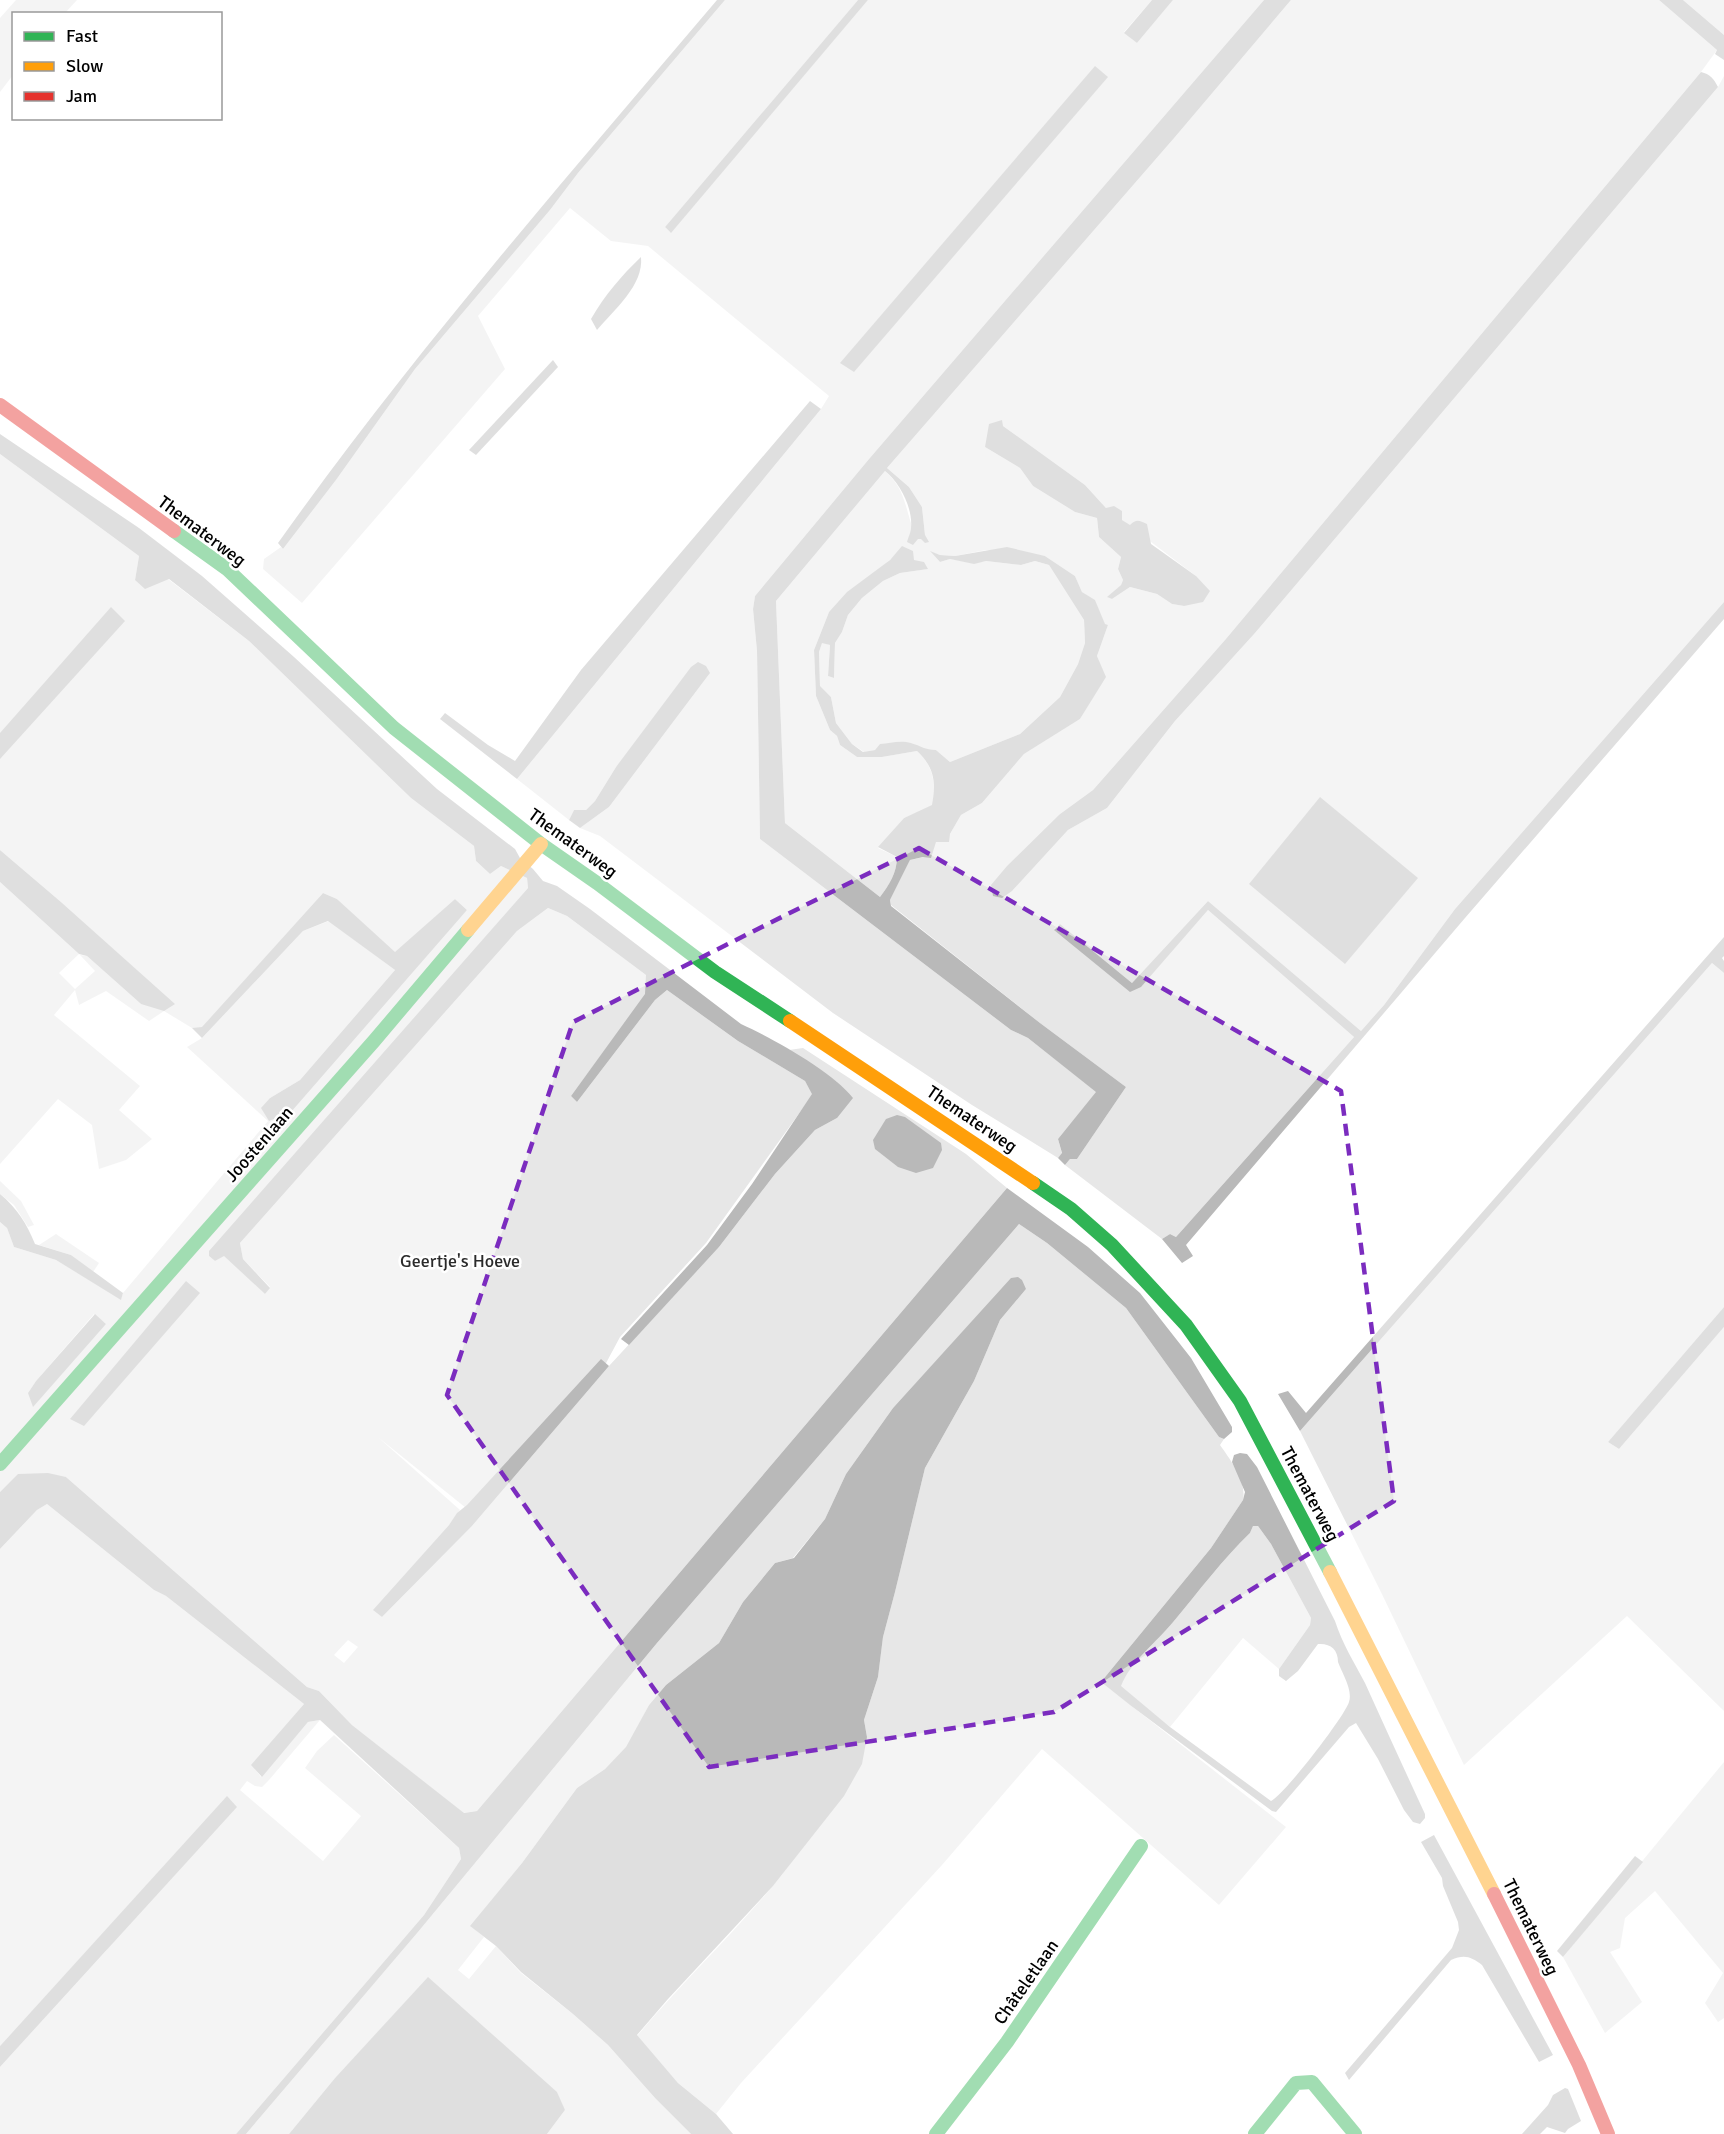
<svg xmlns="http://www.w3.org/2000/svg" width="1724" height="2134" viewBox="0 0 1724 2134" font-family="Signika,sans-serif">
<rect width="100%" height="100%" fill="#fff"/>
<g fill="#e7e7e7" fill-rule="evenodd">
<polygon points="16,0 77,0 65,13 14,14 13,75 0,92 0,18"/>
<polygon points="725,0 858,0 665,227 670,232 868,0 1152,0 1124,32 1137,43 1173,0 1264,0 869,459 755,596 753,609 757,651 760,839 1011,1030 1028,1038 1097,1092 1058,1139 1062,1154 1058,1158 972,1105 833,1013 600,836 580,828 609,807 710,673 616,767 595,801 586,810 574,810 569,820 517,779 821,409 829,396 648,246 611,241 570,208 478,316 505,369 302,603 263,569 264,559 281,547 283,549 336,480 415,369 550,210 578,173"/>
<path d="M 1291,0 L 1659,0 L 1717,50 L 1701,72 L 1225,640 L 1093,790 L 1060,814 L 1012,891 L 1068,830 L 1107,808 L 1175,721 L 1255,633 L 1718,87 L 1724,76 L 1724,602 L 1455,909 L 1384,1005 L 1361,1031 L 1208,901 L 1132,983 L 1060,924 L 1054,929 L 1130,991 L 1141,986 L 1208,910 L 1354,1037 L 1176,1237 L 1170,1234 L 1162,1239 L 1065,1165 L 1070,1159 L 1077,1159 L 1126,1087 L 1040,1023 L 891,905 L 890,900 L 910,860 L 924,857 L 936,842 L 950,834 L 961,815 L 982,803 L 1024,754 L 1080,719 L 1105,677 L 1097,656 L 1108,625 L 1105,625 L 1095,601 L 1082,592 L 1075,576 L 1045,556 L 986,550 L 955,556 L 940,555 L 931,552 L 940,562 L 950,559 L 974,563 L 986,561 L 1021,565 L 1035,561 L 1049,565 L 1084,620 L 1085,643 L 1078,664 L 1060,697 L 1020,734 L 950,762 L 936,750 L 926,750 L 911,743 L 864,752 L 852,744 L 836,723 L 831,697 L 820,687 L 819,652 L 822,642 L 830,645 L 828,676 L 834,678 L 835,643 L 842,632 L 848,615 L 862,598 L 883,581 L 900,573 L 927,569 L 899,552 L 829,612 L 814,650 L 816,696 L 830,730 L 837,736 L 840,745 L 857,757 L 882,757 L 917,751 C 935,768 935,783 933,806 L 904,818 L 878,848 L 897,857 C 897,873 889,885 880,897 L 785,823 L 776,601 L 885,471 C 909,492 904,514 918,539 L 921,539 L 925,535 L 922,507 L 909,487 L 887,468 L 1175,137 ZM 1003,426 L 1085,485 L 1106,508 L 1122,511 L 1122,520 L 1196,576 L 1184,606 L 1172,604 L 1157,594 L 1130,587 L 1112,599 L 1108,597 L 1121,585 L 1123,580 L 1118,569 L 1121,557 L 1099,537 L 1097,518 L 1075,512 L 1033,486 L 1020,468 L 985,447 Z"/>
<polygon points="1683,0 1724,0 1724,35"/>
<path d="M 0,454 L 139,556 L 135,580 L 168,579 L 249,641 L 411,798 L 474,846 L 476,861 L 490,874 L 501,866 L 527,878 L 528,888 L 209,1256 L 215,1261 L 224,1255 L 265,1294 L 270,1287 L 243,1259 L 240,1243 L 517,931 L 548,908 L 567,916 L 646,975 L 646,994 L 571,1096 L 577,1102 L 655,1000 L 667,990 L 738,1041 L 805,1081 L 813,1094 L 706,1243 L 620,1337 L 605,1365 L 471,1512 L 379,1438 L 460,1510 L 449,1525 L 374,1610 L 382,1617 L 472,1526 L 609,1366 L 719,1247 L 775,1174 L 815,1130 L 837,1118 L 837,1082 L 789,1050 L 803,1048 L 966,1154 L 1007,1188 L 477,1811 L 463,1813 L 352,1725 L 319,1691 L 307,1687 L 66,1477 L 19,1474 L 0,1492 L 0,1222 L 7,1228 L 14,1247 L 56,1260 L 121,1299 L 123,1293 L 268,1121 L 187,1047 L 202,1038 L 303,931 L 329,921 L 395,970 L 300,1080 L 270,1098 L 269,1120 L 467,910 L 455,899 L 395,953 L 337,899 L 323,893 L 202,1028 L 192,1028 L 164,1011 L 149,1021 L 106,991 L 79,1005 L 75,990 L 54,1015 L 140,1086 L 119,1110 L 152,1139 L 126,1160 L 99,1169 L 92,1125 L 58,1099 L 0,1164 L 0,882 L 79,954 L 59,973 L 75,989 L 95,971 L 80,955 L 87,956 L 141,1004 L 174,1004 L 61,902 L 0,850 ZM 94,1314 L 106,1324 L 28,1393 L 36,1381 ZM 348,1640 L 358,1647 L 344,1663 L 334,1655 Z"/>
<polygon points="1712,963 1724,973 1724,1307 1608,1442 1619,1449 1724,1327 1724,1711 1627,1616 1464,1765 1379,1588 1300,1431"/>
<polygon points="0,1181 21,1201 34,1225 28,1227 14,1205 0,1194"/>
<path d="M 1019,1224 L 1047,1243 L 1126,1308 L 1219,1437 L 1224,1439 L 1220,1445 C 1230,1459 1247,1482 1243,1500 L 1211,1548 L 1101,1682 L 1286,1827 L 1219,1905 L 1042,1749 L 942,1865 L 741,2083 L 716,2114 L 678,2083 L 637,2036 C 681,1984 729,1938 772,1887 C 810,1842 837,1787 867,1737 L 864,1720 L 878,1677 L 883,1637 L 895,1592 L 925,1468 L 974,1381 L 1000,1320 L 1026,1289 L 1012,1278 L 893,1408 L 846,1474 L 825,1519 L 793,1558 L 775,1563 L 743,1602 L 719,1643 L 666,1685 L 649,1705 L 627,1747 L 605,1769 L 577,1788 L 522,1863 L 471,1926 L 484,1937 L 458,1970 L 469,1979 L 496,1946 L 521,1973 L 573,2014 L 608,2045 L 655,2098 L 691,2134 L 547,2134 L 565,2110 L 428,1978 L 335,2078 L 289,2134 L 246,2134 L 418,1932 L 657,1643 Z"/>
<polygon points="56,1234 99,1263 93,1272 71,1255 39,1245"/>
<polygon points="47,1504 154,1590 166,1596 304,1704 252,1765 261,1777 308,1722 320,1720 269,1780 262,1787 255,1786 247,1781 240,1790 323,1861 361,1816 305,1768 317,1751 334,1735 459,1848 461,1859 424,1915 236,2134 0,2134 0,2067 105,1952 227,1797 0,2046 0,1549 37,1510"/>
<path d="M 1253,1526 L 1258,1526 L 1271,1544 L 1311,1618 L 1310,1625 L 1279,1669 L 1243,1638 L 1170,1727 L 1120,1687 C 1131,1661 1156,1643 1174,1621 C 1199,1591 1222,1560 1250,1533 Z"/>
<polygon points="1724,1762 1724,2018 1718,2022 1705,2003 1723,1973 1655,1891 1625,1918 1620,1948 1610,1952 1642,2002 1605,2033 1563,1957"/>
</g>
<g fill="#b9b9b9" fill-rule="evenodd">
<path d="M 717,0 L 725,0 L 578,173 L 550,210 L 415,369 L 336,480 L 283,549 L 278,543 C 413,353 567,177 717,0 Z"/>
<polygon points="858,0 868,0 671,233 665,227"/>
<polygon points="1152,0 1173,0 1137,43 1124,33"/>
<path d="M 1264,0 L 1291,0 L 1175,137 L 887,468 L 909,487 L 922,507 L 925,535 L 929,542 L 925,543 L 921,539 L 918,539 L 913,545 L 907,542 C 908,538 911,532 911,528 C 913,508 900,483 885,471 L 776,601 L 785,823 L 880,897 C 889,885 897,873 897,857 L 878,847 L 904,818 L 932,805 C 936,783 935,768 917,751 L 882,757 L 857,757 L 840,745 L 837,736 L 830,730 L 816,696 L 814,650 L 829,612 L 847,592 L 890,560 L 902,546 L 913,551 L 914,560 L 924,562 L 928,569 L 900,573 L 883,581 L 862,598 L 848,615 L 842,632 L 835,643 L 834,678 L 828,676 L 830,645 L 822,643 L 819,652 L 820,686 L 831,697 L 836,723 L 852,744 L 863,752 L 875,750 L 880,744 C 890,743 901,740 911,743 C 921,746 925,750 936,750 L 950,762 L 1020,734 L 1060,697 L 1078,664 L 1085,643 L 1084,620 L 1049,565 L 1035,561 L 1021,565 L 986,561 L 974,564 L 950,559 L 940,562 L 930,551 L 940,555 L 955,556 L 1007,547 L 1045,556 L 1075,576 L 1082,592 L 1095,600 L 1105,624 L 1108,625 L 1097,656 L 1106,677 L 1080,719 L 1024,754 L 982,803 L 961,815 L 950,834 L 949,842 L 936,842 L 931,858 L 923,857 L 910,860 L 890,900 L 891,906 L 1040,1023 L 1126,1087 L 1077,1159 L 1070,1159 L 1065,1165 L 1058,1158 L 1062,1153 L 1058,1139 L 1096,1092 L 1028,1038 L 1011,1030 L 760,839 L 757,651 L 753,609 L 755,596 L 869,459 Z"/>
<polygon points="1659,0 1683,0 1724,35 1724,60 1715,54 1717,50"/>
<polygon points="1095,66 1108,77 854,372 840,363"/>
<path d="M 1701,72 C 1710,74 1714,79 1718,87 L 1255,633 L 1175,721 L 1107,808 L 1068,830 L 1012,891 L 1002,898 L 993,896 L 991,885 L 1007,866 L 1060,814 L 1093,790 L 1225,640 Z"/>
<path d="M 641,257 C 644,285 614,310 597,330 L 591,319 C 605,295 621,276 641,257 Z"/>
<polygon points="553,360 558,367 476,455 469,450"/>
<polygon points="810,401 821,409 517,779 440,719 445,713 488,745 515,761 581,670"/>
<path d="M 1002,420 L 1003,426 L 1085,485 L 1106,508 L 1114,506 L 1122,511 L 1122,520 L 1130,525 C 1136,519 1139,520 1147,524 L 1151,544 L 1196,576 L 1210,591 L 1203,602 L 1184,606 L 1172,604 L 1157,594 L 1130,587 L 1112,599 L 1107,597 L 1121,585 L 1123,580 L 1118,569 L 1121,557 L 1099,537 L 1097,518 L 1075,512 L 1033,486 L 1020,468 L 985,447 L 989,424 Z"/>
<path d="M 0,434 L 139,528 L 202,576 L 294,657 L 437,789 L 515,849 L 520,858 L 533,869 L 543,881 L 557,886 L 590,909 L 741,1024 C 772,1038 833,1072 853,1098 L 837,1118 L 815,1130 L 775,1174 L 719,1247 L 629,1345 L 621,1339 L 707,1245 L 752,1184 L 812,1094 L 805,1081 L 738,1041 L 667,990 L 655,1000 L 577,1102 L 571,1096 L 645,994 L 646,975 L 567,916 L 548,908 L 517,931 L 240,1243 L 243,1259 L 270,1288 L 265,1294 L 224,1256 L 215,1261 L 209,1256 L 209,1251 L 528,888 L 527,878 L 501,866 L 490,874 L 476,861 L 474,846 L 411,798 L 249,641 L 169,579 L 145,589 L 135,580 L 139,556 L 0,454 Z"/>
<polygon points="1724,602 1724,619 1465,918 1186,1245 1193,1256 1182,1263 1162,1239 1170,1234 1176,1237 1354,1037 1208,910 1141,987 1130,992 1054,930 1060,924 1132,983 1208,901 1361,1031 1384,1005 1455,909"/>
<polygon points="111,607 125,621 0,759 0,733"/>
<polygon points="698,662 706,666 710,673 609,807 580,828 569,820 574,810 586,810 595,801 616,767 691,667"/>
<polygon points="1320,797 1418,878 1345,964 1249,884"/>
<polygon points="0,850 61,902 175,1004 164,1011 141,1004 87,956 79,954 0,882"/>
<polygon points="323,893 337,899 395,952 455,899 467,910 291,1112 269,1121 261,1108 270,1098 300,1080 395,970 328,921 303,931 202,1038 192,1028 202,1027"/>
<polygon points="1724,937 1724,956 1722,958 1724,961 1724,973 1712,963 1300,1431 1278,1394 1288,1391 1306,1413"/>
<polygon points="897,1115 905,1117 941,1143 942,1150 933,1168 916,1173 898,1167 875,1149 873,1140 886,1119"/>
<polygon points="1007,1188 1088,1247 1140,1293 1191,1358 1232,1427 1232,1432 1224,1439 1219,1437 1126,1308 1047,1243 1019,1224 657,1643 418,1932 246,2134 236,2134 424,1915 461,1859 459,1848 320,1720 308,1722 262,1777 251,1765 304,1704 166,1596 154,1590 47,1504 37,1510 0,1549 0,1492 18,1474 48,1473 66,1477 307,1687 319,1691 352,1725 464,1813 477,1811"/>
<path d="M 0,1194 C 17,1208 27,1224 35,1244 L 71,1255 L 123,1293 L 121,1300 L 56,1260 L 14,1247 L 7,1228 L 0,1222 Z"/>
<polygon points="1018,1277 1022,1280 1026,1289 1000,1320 974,1381 925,1468 895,1592 883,1637 878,1677 864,1720 867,1737 862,1764 844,1796 773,1886 668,1999 637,2035 678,2083 716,2114 733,2134 691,2134 655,2098 608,2045 573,2014 521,1972 496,1946 470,1926 522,1863 577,1788 605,1769 626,1747 649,1705 666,1685 719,1643 743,1602 775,1563 794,1558 825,1519 846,1474 893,1408 1011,1278"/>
<polygon points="186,1281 200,1293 84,1426 70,1419"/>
<polygon points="1724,1307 1724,1327 1619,1449 1608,1442"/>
<polygon points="95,1314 106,1324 33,1407 28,1393 36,1381"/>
<polygon points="601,1359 609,1366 472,1526 382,1617 373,1610 449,1525 457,1513 467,1505"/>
<path d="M 1240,1453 L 1247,1454 L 1257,1467 L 1335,1621 C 1342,1643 1354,1662 1365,1683 C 1385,1727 1405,1771 1425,1814 L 1425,1818 L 1420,1824 L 1413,1822 L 1404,1810 L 1378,1759 L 1356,1723 L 1349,1727 L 1276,1812 L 1272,1811 L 1130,1705 L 1101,1682 L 1211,1548 L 1243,1500 L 1245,1492 L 1232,1462 L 1234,1455 ZM 1253,1526 L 1258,1526 L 1271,1544 L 1311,1618 L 1310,1625 L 1279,1669 L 1279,1676 L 1286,1681 L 1298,1671 L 1318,1644 C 1330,1643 1338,1649 1338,1662 C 1342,1673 1353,1690 1349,1702 C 1345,1716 1284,1795 1271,1801 L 1170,1727 L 1121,1686 C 1131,1661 1156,1643 1174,1621 C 1199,1591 1222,1560 1250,1533 Z"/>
<polygon points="227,1796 237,1807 0,2067 0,2046"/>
<path d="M 1434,1835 L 1553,2055 L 1539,2062 L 1482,1965 C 1471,1957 1465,1954 1451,1960 L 1349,2080 L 1345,2073 L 1452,1948 L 1459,1930 L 1458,1922 L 1443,1886 L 1442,1878 L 1421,1842 Z"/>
<polygon points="1635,1856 1643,1862 1563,1957 1557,1951"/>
<polygon points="428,1977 557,2092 565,2110 547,2134 289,2134 335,2078"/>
<polygon points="1565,2088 1568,2089 1581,2121 1568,2129 1565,2133 1547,2127 1540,2134 1522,2134 1548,2105 1553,2095"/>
</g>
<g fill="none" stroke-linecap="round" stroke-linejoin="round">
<g stroke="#30b455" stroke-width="14">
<polyline points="174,531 227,569 394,728 541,844 597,883 715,972 790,1021"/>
<polyline points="1033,1183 1071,1209 1112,1245 1186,1325 1240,1401 1330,1572"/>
<polyline points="0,1464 374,1041 468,930"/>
<polyline points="936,2134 1007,2042 1141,1846"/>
<polyline points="1255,2134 1296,2083 1312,2082 1355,2134"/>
</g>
<g stroke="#ff9f0a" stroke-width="14">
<polyline points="468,930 541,844"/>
<polyline points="790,1021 1033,1183"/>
<polyline points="1330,1572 1494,1894"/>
</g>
<g stroke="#e5322d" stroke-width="14">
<polyline points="0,405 174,531"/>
<polyline points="1494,1894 1579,2065 1608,2134"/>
</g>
</g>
<path d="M0 0H1724V2134H0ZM 919,848 L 1341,1091 L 1394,1501 L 1054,1712 L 709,1767 L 447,1395 L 573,1022 Z" fill="#fff" fill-opacity=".55" fill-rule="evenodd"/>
<path fill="none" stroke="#7b2cbf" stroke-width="4.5" stroke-dasharray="12 8" stroke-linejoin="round" d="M 919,848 L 1341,1091 L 1394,1501 L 1054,1712 L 709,1767 L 447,1395 L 573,1022 Z"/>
<g text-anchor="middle" stroke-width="5" stroke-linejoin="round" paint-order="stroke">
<g font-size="18" fill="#000" stroke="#fff">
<text transform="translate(202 531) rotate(37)" y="6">Thematerweg</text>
<text transform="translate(573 843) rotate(36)" y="6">Thematerweg</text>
<text transform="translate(972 1119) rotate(34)" y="6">Thematerweg</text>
<text transform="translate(259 1144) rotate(-49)" y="6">Joostenlaan</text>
<text transform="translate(1310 1494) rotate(62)" y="6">Thematerweg</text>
<text transform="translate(1531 1927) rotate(64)" y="6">Thematerweg</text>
<text transform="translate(1026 1982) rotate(-55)" y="6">Châteletlaan</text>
</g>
<g font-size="18" fill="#2b2b2b" stroke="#fff">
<text x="460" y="1267">Geertje's Hoeve</text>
</g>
</g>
<rect x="12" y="12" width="210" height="108" fill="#ffffff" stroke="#999999" stroke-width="1.5"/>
<rect x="24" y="32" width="30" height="9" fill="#30b455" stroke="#999999" stroke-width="1.5"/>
<text x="66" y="42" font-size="18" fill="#000000">Fast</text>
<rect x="24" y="62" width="30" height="9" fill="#ff9f0a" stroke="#999999" stroke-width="1.5"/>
<text x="66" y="72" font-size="18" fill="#000000">Slow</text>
<rect x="24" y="92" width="30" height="9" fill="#e5322d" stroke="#999999" stroke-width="1.5"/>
<text x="66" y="102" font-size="18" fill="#000000">Jam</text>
</svg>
